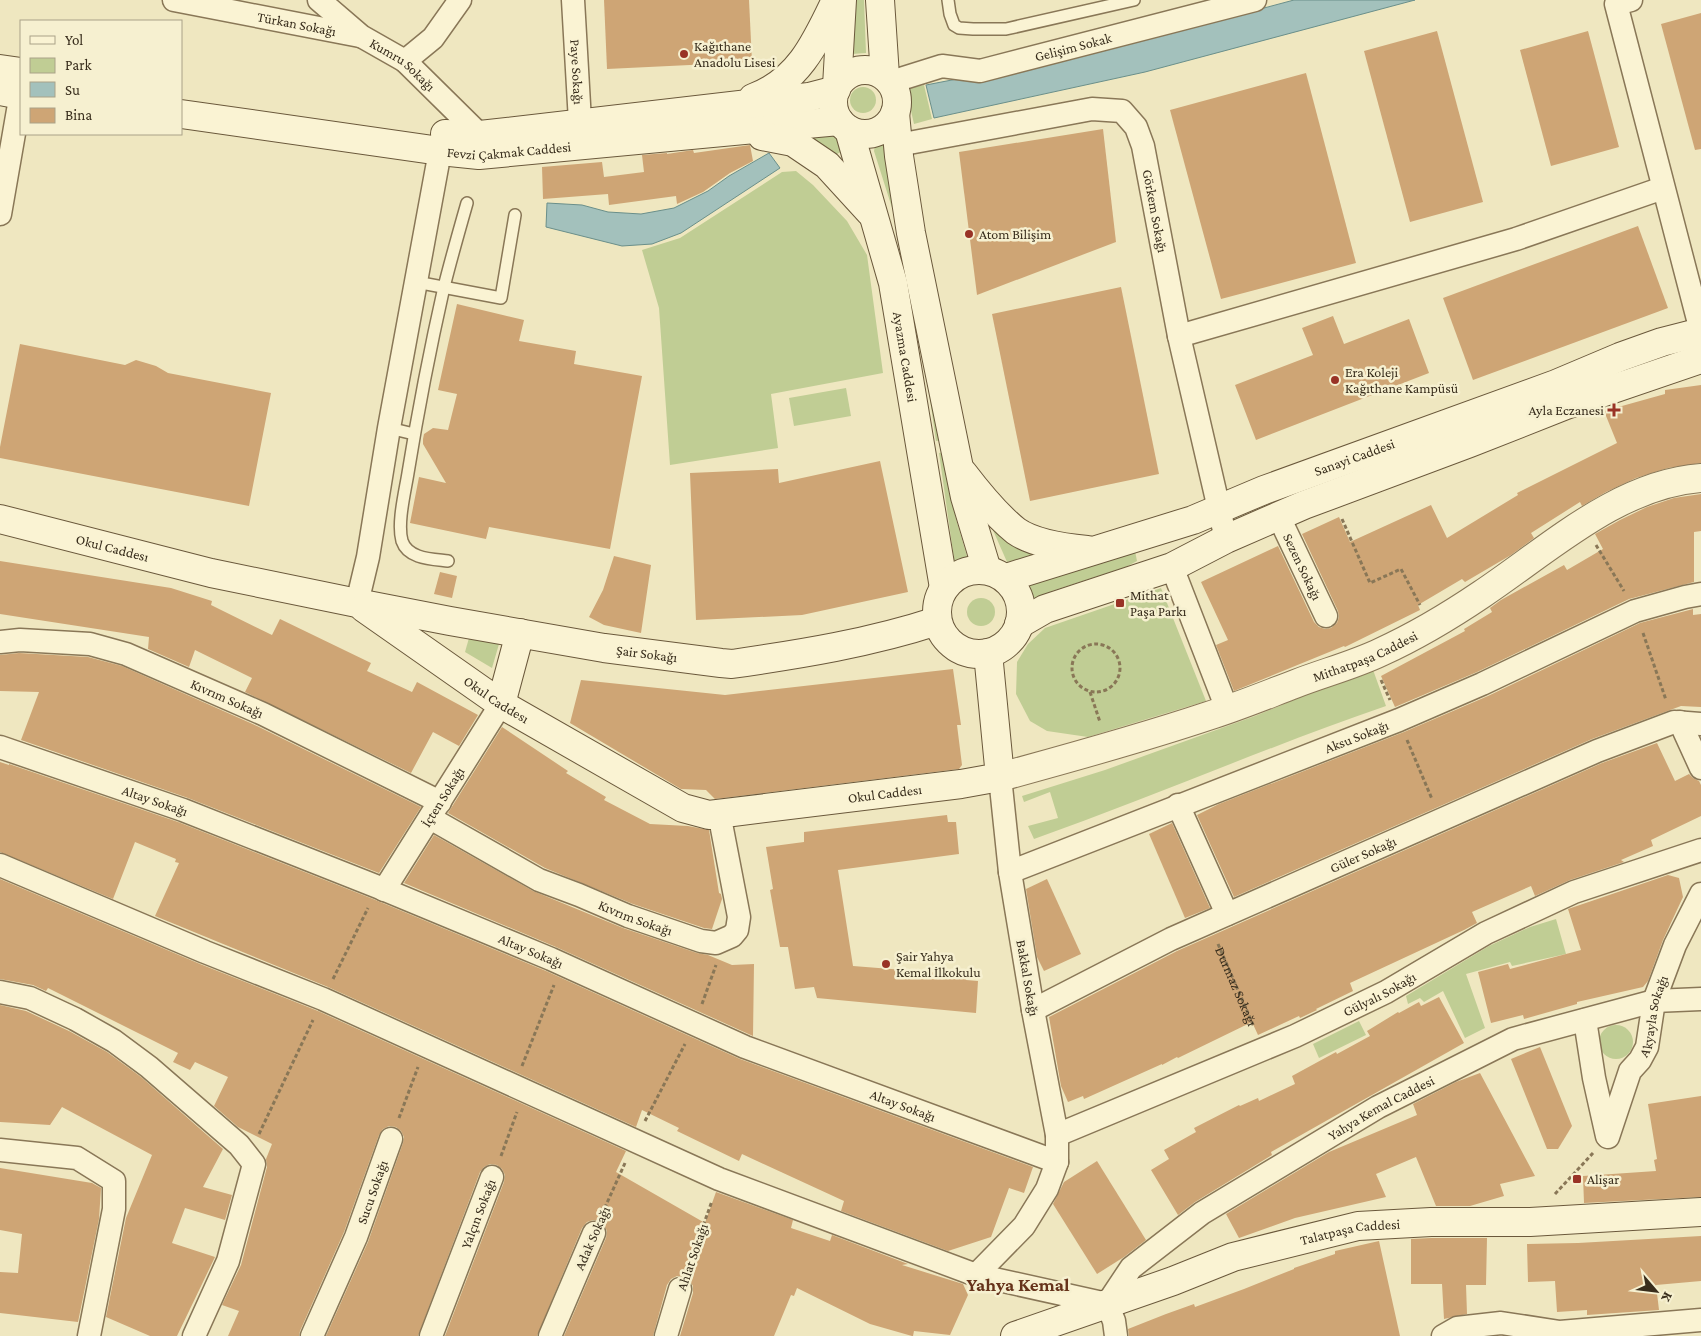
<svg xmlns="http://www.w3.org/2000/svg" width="1701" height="1336" viewBox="0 0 1701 1336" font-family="'Crimson Pro',serif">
<rect width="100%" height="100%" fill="#efe7c0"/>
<g fill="#c0cd94">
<polygon points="854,0 864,0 866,53 852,54"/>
<polygon points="924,85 932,119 914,124 906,89"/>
<circle cx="863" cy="100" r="13"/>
<polygon points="833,132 842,151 834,156 806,134"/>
<polygon points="882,142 886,143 943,440 936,441 922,344 893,211 874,151 875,146"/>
<polygon points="796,171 813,185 847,221 867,255 883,373 771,394 778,448 670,465 659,308 642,250 680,238 782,172"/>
<polygon points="846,388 851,416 794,426 789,398"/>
<polygon points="944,452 956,519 969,563 955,566 939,453"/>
<polygon points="985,512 1043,553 1007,562"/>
<polygon points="1135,551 1137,561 1126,567 1052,591 1028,605 1019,585"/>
<polygon points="1161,588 1206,701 1088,737 1047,731 1030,721 1016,694 1017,662 1028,644 1045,628"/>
<circle cx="981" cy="612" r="14"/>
<polygon points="469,638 499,644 492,668 465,652"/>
<path d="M 1372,667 L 1386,706 C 1267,747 1152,797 1034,839 L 1028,826 L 1058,818 L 1050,792 L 1024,802 L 1022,796 L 1105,770 L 1255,716 Z"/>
<polygon points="1556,919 1566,954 1512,966 1510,962 1466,974 1485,1028 1465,1038 1443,991 1424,1002 1420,998 1408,1004 1406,996 1489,946 1530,927"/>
<polygon points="1359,1021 1366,1035 1319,1058 1313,1044"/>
<circle cx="1616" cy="1042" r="17"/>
</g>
<g fill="#a3c1bc" stroke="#6a8f8a">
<polygon points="1294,0 1415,0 1145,72 934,118 926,85 1055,60 1163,35"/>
<polygon points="769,153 780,168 681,233 652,244 622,246 546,227 547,203 582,205 608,212 641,214 674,208 708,191 729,176"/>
</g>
<g fill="#cea575">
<polygon points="604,0 749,0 752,62 607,69"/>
<polygon points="1701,13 1701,149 1695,150 1661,24"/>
<polygon points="1437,31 1483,202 1410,222 1364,51"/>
<polygon points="1588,31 1619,147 1551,166 1520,50"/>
<polygon points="1306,73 1356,263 1221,299 1170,110"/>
<polygon points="1103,129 1116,242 977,295 959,152"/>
<polygon points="750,145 753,161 730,173 703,192 677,204 676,196 609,205 608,194 543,199 542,167 602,162 604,177 644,172 642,155 667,153 667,154 693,150 694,153"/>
<polygon points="1638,226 1668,308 1473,380 1443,298"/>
<polygon points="1121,287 1159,474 1030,501 992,314"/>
<polygon points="457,304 524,320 519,341 576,351 574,364 642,376 610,549 489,527 486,539 410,523 419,477 446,483 423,444 423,439 424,434 433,428 448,430 457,394 438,390"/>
<polygon points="1333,316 1344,344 1409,319 1429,373 1256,440 1235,385 1313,355 1302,328"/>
<polygon points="20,344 125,365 136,360 156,366 168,373 271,393 249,506 0,458 0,447"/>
<polygon points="1701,385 1701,463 1668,468 1636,478 1606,492 1582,506 1580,502 1531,533 1534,538 1511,555 1465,582 1462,579 1418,605 1420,610 1345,647 1344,646 1234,691 1216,645 1228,640 1201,582 1278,546 1314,622 1319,627 1325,629 1331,628 1337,623 1339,617 1338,611 1302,534 1339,517 1350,542 1431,505 1447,538 1518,495 1517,493 1617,443 1604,411 1665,394 1665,390"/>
<polygon points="880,461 908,592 802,615 696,620 690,473 778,469 779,483"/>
<polygon points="1701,494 1701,531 1694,532 1694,582 1629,599 1477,672 1395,707 1381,676 1465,631 1464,629 1492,612 1490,608 1501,600 1564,565 1567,570 1603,549 1595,534 1620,520 1647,507 1674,498"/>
<polygon points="614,556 651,565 641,633 604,625 589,617 603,590"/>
<polygon points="0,561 171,588 212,601 211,605 272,635 280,619 371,663 367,671 412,692 417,682 478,715 459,746 433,732 411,773 245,692 252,678 195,650 189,667 148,649 149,637 0,614"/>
<polygon points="440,572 457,576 452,598 434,594"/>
<polygon points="1693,609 1693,615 1701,614 1701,707 1681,706 1592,739 1234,897 1197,815 1219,804 1404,732 1488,696 1640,623"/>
<polygon points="19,653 88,657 122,666 257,726 421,807 379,873 188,798 21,740 39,692 0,691 0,655"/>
<polygon points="953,669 961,725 957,725 962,765 959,769 715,799 706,790 681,789 570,723 581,680 725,695"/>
<polygon points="502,727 568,771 566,773 606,797 604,800 650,824 688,826 709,830 719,893 721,894 722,899 712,929 704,928 633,904 545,868 448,813"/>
<polygon points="1657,743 1675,781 1689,774 1693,778 1699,781 1701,785 1701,816 1651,840 1653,846 1621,860 1624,862 1570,880 1535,896 1531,886 1472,912 1477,923 1464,930 1350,983 1353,991 1316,1009 1317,1010 1300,1018 1299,1016 1258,1035 1252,1022 1178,1058 1177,1057 1162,1065 1162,1064 1084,1099 1083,1096 1068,1102 1061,1086 1049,1017 1177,951 1602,763"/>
<polygon points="0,762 9,765 9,764 178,822 373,899 546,971 740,1059 1033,1167 1024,1193 1009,1188 991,1237 948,1251 841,1211 844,1201 742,1154 739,1161 677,1131 679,1128 642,1110 636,1127 328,987 155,916 179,863 175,862 176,859 135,842 113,899 0,852"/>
<polygon points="947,815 948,822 956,822 959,854 838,870 853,966 967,975 966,980 978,981 976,1013 817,998 814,987 795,989 788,947 780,947 770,890 773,889 766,847 804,842 804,832"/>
<polygon points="1172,823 1210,908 1185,918 1149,834"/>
<polygon points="434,835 533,891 623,928 697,953 708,955 732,965 754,964 753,1036 556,947 404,883"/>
<polygon points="1668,875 1679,878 1683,897 1663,940 1648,981 1643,987 1577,1002 1577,1004 1524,1019 1523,1015 1491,1023 1478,972 1508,964 1510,969 1581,950 1568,909"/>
<polygon points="0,879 200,964 318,1011 626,1151 616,1172 705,1223 716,1192 793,1220 791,1228 830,1241 832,1235 908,1264 902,1265 963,1284 968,1295 950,1335 914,1331 913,1336 912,1336 870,1324 797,1288 794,1296 791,1295 774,1336 680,1336 693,1293 693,1286 689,1280 684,1277 677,1276 671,1279 667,1285 653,1336 564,1336 606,1238 607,1231 604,1225 600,1221 593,1220 587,1222 582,1228 537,1336 445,1336 504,1182 505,1175 502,1169 497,1165 490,1164 484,1167 480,1172 418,1336 326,1336 368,1242 403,1143 404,1137 401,1131 396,1127 389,1126 383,1129 379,1135 344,1232 300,1331 299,1336 228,1336 239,1311 222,1305 241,1265 267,1167 266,1159 272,1144 238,1127 214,1106 228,1077 195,1062 190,1070 173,1062 178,1053 48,988 46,991 33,985 0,979"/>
<polygon points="1047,879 1081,954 1044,971 1037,957 1026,889"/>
<polygon points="1439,997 1464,1043 1271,1152 1272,1155 1195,1202 1178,1215 1151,1170 1169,1159 1164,1150 1196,1132 1194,1128 1239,1105 1240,1106 1258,1098 1259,1101 1295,1084 1292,1076 1336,1052 1337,1054 1370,1036 1367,1031 1398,1012 1399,1013 1419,1002 1421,1006"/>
<polygon points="0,1005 26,1011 69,1031 107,1052 141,1077 223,1149 203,1187 232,1195 225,1220 185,1208 172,1243 215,1257 177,1336 150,1336 106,1317 126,1218 152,1155 62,1107 50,1125 0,1122"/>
<polygon points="1540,1047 1572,1126 1558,1149 1547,1149 1511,1059"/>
<polygon points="1480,1073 1535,1176 1500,1184 1504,1196 1470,1206 1436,1206 1416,1157 1376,1174 1386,1197 1295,1218 1239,1238 1226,1214 1329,1152 1417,1115 1413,1104 1456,1082"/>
<polygon points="1701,1096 1701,1197 1584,1203 1583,1176 1656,1171 1654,1160 1657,1159 1648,1104"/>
<polygon points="1097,1161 1146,1240 1124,1257 1097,1274 1053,1204 1064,1182"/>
<polygon points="0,1168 92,1183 101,1188 99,1219 78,1322 0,1313 0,1272 18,1273 22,1234 0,1230"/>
<polygon points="1701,1236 1701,1281 1656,1285 1659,1310 1587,1315 1587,1310 1557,1312 1555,1281 1528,1282 1527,1244 1578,1243"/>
<polygon points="1431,1238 1487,1238 1486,1285 1466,1285 1467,1314 1444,1319 1442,1284 1411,1284 1411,1239"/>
<polygon points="1379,1241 1400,1336 1129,1336 1128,1329 1166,1314 1194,1304 1195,1307 1244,1289 1294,1269 1294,1268 1335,1254 1335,1251"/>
</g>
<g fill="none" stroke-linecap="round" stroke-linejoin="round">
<defs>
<g id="service">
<polyline points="948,0 950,14 954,25 959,28 973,29 1006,29 1134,0"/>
<polyline points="416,282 501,298 515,215"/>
<polyline points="389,428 414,434"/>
<path d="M 448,561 C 432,559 408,559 402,541 C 397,523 405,492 408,473 C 418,411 430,349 444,287 C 451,259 459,231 467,203"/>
</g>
<g id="minor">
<path id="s2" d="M 174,0 L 360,36"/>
<path id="s3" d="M 319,0 L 361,36 L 405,61 L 480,135"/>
<path id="s4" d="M 573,0 L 581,139"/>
<polyline points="1631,0 1616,4 1701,331"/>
<polyline points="405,61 433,38 460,0"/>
<path id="s5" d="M 891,82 L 942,66 L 980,71 L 1255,0"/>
<path id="s6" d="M 898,145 L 1092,109 L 1122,111 L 1136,127 L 1143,146 L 1179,336 L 1226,539"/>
<polyline points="0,214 21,93"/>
<polyline points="1179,336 1516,239 1663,188"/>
<path id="s7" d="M 1279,517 L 1326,616"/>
<polyline points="1172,567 1227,709"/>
<polyline points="357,603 368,557 389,428 443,135"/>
<path id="s8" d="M 0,642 L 20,640 L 90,644 L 126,654 L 263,714 L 440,802"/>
<polyline points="1680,722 1701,768"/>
<path id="s9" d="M 0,747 L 183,810 L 378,887 L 551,959 L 745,1047 L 1057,1162"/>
<polyline points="1178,805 1227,914"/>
<path id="s10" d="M 430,818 L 539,880 L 579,895 L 628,916 L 701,941 L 716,943 L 732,936 L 737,930 L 739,917 L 719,813"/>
<polyline points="0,865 205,952 323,999 719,1179 976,1275 1107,1304"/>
<path id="s11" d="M 1010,872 L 1399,720 L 1482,684 L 1635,611 L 1685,597 L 1701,594"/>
<path id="s12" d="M 384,890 L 501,704"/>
<polyline points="0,992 30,998 75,1019 114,1041 149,1067 239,1145 254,1164 228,1261 194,1336"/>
<path id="s13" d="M 1033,1010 L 1171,939 L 1597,751 L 1674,722 L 1701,724"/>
<polyline points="1585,1020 1594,1078 1607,1136"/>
<path id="s14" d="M 1057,1135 L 1295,1036 L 1386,992 L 1486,933 L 1574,892 L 1701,850"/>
<path id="s15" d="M 1608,1137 L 1630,1071 L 1640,1060 L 1647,1047 L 1654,1001 L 1675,945 L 1701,894"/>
<polyline points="0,1150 77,1158 114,1181 114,1209 89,1336"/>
<polyline points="976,1275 1024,1226 1047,1189 1057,1162 1057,1135 1033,1010 1010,872 1000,777"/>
<path id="s16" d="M 1107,1304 L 1131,1268 L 1202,1213 L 1378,1107 L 1513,1039 L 1654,1001 L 1701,999"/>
<polyline points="1107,1304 1114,1321 1116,1336"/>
<path id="s17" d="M 312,1336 L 356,1237 L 391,1139"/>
<path id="s18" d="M 431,1336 L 492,1177"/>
<polyline points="550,1336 594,1233"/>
<polyline points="666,1336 680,1289"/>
<polyline points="1443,1336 1457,1328 1501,1323 1560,1332 1701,1320"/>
</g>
<g id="tertiary">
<path id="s19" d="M 1000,777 C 1070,758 1139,739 1208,716 C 1237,707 1266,695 1295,684 C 1323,673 1354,665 1381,652 C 1416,636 1451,615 1482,594 C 1548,550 1618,484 1701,478"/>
</g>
<g id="secondary">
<polyline points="880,0 885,76"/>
<polyline points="0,69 21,72"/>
<circle cx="865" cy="102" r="32"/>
<polyline points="837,86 842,0"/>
<polyline points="0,91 21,95"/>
<path d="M 753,98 C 799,81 816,42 836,0"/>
<polyline points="895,113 899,156 911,233 965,497 987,570"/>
<path id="s20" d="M 181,114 L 440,151 L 479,155 L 839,121"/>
<path id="s21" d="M 849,130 L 893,283 L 944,588"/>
<polyline points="445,134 480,135 809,97 836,90"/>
<polyline points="762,136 793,142 827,165 870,212"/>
<path d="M 963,473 C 979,494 996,515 1016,531 C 1033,543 1066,548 1087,550"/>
<path id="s22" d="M 0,519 L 211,573 L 357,603 L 450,621 L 604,648 L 721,663 L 732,664 C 801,654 870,643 937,621"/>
<circle cx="979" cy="612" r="42"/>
<path id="s23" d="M 1006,578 L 1193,520 L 1264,490 L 1556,384 L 1620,357 L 1662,342 L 1701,332"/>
<path id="s24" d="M 364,608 L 501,704 L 683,808 L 709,815 L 961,784 L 1000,777 L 988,653"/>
<polyline points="1019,624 1045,609 1172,567 1226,539 1304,505 1470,443 1566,405 1701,359"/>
<polyline points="501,704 520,633"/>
<path id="s25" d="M 1015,1336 L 1173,1281 L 1233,1257 L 1358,1226 L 1431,1222 L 1530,1222 L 1701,1212"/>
</g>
</defs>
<use href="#service" stroke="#897757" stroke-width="14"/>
<use href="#minor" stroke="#897757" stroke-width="25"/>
<use href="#tertiary" stroke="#897757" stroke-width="30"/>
<use href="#secondary" stroke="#6a583b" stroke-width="30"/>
<g stroke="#897757" stroke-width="3" stroke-dasharray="4 2.5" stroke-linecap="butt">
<polyline points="1342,519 1370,583 1401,569 1420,605"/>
<polyline points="1596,545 1624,591"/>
<polyline points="1643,633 1666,700"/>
<circle cx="1096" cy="668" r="24"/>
<polyline points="1381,680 1390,700"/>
<polyline points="1090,692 1100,722"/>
<polyline points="1407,740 1432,799"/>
<path id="s1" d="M 1218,944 L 1254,1027"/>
<polyline points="333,979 368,908"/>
<polyline points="702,1004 716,965"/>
<polyline points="522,1066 554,985"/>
<polyline points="399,1118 418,1067"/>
<polyline points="645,1121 685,1044"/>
<polyline points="259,1134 313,1020"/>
<polyline points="501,1156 517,1112"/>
<polyline points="1555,1194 1593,1153"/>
<polyline points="602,1214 625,1163"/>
<polyline points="688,1268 712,1201"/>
</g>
<use href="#service" stroke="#faf3d3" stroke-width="11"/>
<use href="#minor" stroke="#faf3d3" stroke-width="22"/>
<use href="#tertiary" stroke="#faf3d3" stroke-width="28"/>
<use href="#secondary" stroke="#faf3d3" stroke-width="28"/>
</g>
<g fill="#993326" stroke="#f6f0d0" stroke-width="2">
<circle cx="684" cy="54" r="5"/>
<circle cx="969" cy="234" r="5"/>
<circle cx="1335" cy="380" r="5"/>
<path d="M1611.5 402.5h5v5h5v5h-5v5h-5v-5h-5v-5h5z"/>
<rect x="1115" y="598" width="10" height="10" rx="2.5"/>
<circle cx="886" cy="964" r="5"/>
<rect x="1572" y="1174" width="10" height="10" rx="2.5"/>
</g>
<g text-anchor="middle" stroke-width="5" stroke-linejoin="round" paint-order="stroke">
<g font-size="14" fill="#382d1c" stroke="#f6f0d0">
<text dy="5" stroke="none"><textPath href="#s2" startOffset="125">Türkan Sokağı</textPath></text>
<text dy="5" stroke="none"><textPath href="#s5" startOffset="188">Gelişim Sokak</textPath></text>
<text dy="5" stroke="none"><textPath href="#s3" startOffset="106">Kumru Sokağı</textPath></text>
<text dy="5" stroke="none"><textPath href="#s4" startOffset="72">Paye Sokağı</textPath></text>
<text dy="5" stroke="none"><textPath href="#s20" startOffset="331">Fevzi Çakmak Caddesi</textPath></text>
<text dy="5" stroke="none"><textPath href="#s6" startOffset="335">Görkem Sokağı</textPath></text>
<text dy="5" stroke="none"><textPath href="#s21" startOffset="234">Ayazma Caddesi</textPath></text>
<text dy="5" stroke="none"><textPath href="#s23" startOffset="369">Sanayi Caddesi</textPath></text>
<text dy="5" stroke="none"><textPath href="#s22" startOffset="116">Okul Caddesı</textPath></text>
<text dy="5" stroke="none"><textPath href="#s7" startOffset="55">Sezen Sokağı</textPath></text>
<text dy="5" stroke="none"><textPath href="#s22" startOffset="661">Şair Sokağı</textPath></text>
<text dy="5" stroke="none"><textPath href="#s19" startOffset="385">Mithatpaşa Caddesi</textPath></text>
<text dy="5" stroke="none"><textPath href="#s8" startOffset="238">Kıvrım Sokağı</textPath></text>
<text dy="5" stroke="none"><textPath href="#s24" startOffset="161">Okul Caddesı</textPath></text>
<text dy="5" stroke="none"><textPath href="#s11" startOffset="372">Aksu Sokağı</textPath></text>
<text dy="5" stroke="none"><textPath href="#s24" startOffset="581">Okul Caddesı</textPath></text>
<text dy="5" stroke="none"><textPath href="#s12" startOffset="110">İçten Sokağı</textPath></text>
<text dy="5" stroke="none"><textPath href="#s9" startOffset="164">Altay Sokağı</textPath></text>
<text dy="5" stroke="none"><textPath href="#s13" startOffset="365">Güler Sokağı</textPath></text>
<text dy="5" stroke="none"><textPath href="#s10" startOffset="229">Kıvrım Sokağı</textPath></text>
<text dy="5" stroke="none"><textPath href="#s9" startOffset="569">Altay Sokağı</textPath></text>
<text transform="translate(1028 978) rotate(80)" y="5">Bakkal Sokağı</text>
<text dy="5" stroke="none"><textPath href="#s1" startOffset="46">Durmaz Sokağı</textPath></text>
<text dy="5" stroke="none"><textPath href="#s14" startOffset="352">Gülyalı Sokağı</textPath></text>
<text dy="5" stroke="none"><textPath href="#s15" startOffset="131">Akyayla Sokağı</textPath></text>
<text dy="5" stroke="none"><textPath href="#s9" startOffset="972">Altay Sokağı</textPath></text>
<text dy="5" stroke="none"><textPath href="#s16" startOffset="341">Yahya Kemal Caddesi</textPath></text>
<text dy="5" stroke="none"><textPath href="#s17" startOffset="156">Sucu Sokağı</textPath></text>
<text dy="5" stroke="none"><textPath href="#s18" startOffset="131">Yalçın Sokağı</textPath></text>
<text dy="5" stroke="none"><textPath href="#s25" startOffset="352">Talatpaşa Caddesi</textPath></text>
<text transform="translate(592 1238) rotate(-66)" y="5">Adak Sokağı</text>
<text transform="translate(692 1257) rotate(-71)" y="5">Ahlat Sokağı</text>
</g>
<g font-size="14" fill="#382d1c" stroke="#f6f0d0" text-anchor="start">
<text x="694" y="51">Kağıthane<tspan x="694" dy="16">Anadolu Lisesi</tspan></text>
<text x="979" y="239">Atom Bilişim</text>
<text x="1345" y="377">Era Koleji<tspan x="1345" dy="16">Kağıthane Kampüsü</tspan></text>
<text x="1604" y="415" text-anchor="end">Ayla Eczanesi</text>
<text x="1130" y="600">Mithat<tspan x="1130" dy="16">Paşa Parkı</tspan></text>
<text x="896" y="961">Şair Yahya<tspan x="896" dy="16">Kemal İlkokulu</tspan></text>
<text x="1587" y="1184">Alişar</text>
</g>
<g font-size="19" font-weight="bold" fill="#66331b" stroke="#f6f0d0">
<text x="1018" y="1291">Yahya Kemal</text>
</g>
</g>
<rect x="20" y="20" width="162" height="115" fill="#f6f0d0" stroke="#aaa288"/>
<rect x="30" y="36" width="25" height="8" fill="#faf3d3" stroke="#aaa288"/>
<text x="65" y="45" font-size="15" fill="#382d1c">Yol</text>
<rect x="30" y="58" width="25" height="15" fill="#c0cd94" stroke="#aaa288"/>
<text x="65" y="70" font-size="15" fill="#382d1c">Park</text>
<rect x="30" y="82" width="25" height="15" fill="#a3c1bc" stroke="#aaa288"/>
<text x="65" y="95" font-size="15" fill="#382d1c">Su</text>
<rect x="30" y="108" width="25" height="15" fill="#cea575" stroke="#aaa288"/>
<text x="65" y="120" font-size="15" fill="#382d1c">Bina</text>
<g transform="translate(1656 1291) rotate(118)" stroke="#f6f0d0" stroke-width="4" paint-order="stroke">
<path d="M0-4L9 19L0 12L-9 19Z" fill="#382d1c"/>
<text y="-8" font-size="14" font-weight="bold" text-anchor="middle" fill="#382d1c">K</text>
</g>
</svg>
